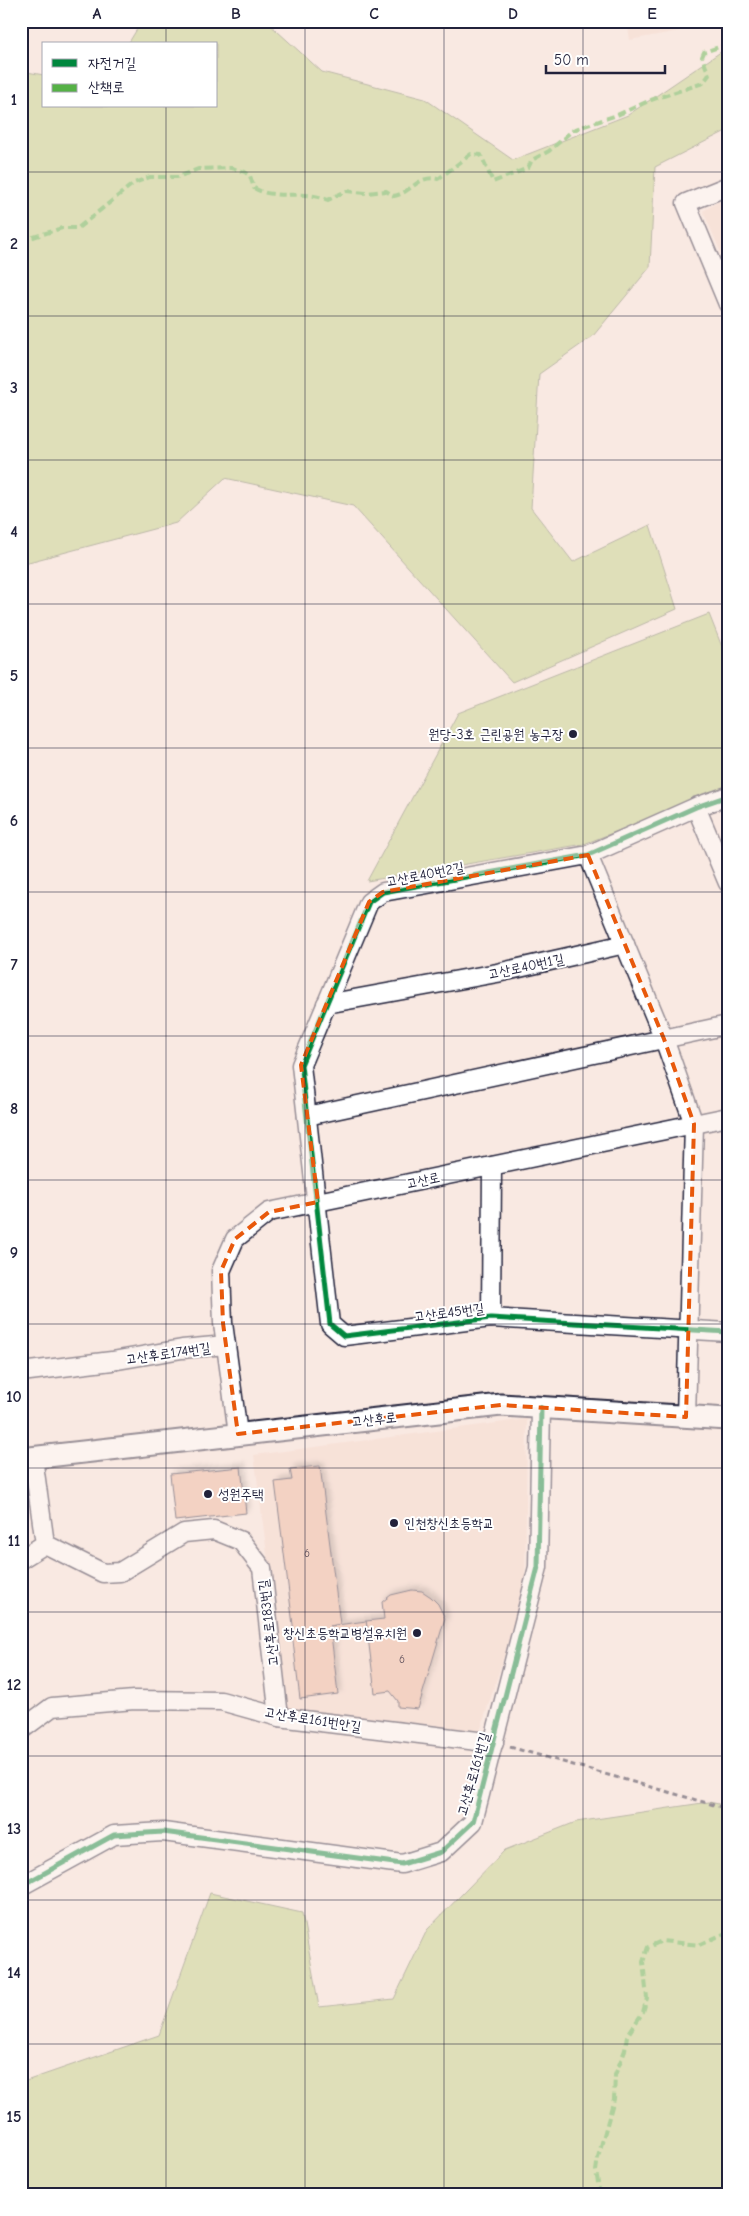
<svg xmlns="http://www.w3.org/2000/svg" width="749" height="2216" viewBox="0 0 749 2216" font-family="'Comic Neue','Poor Story',sans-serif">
<defs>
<filter id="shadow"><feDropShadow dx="4" dy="-4" stdDeviation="2.5" flood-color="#0004"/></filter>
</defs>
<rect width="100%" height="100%" fill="#f9e9e2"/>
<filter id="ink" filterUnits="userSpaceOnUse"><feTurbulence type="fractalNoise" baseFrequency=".02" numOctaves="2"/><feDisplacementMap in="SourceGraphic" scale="10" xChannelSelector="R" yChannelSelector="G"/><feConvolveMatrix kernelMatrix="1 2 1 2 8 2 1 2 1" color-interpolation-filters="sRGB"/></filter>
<g filter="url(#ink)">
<g fill="#f4d9cd">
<polygon points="627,21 728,21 728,22 630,40"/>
<polygon points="728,196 728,269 703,211"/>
<polygon points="527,1419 525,1591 480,1731 287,1708 254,1455"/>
</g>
<g fill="#bfd388" stroke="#707a62">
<polygon points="142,21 266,21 322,72 425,99 513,160 628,115 728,47 728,130 655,167 650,267 593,336 539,374 531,508 573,562 650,525 677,609 512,682 353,506 225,478 176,523 21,564 21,71 44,75 44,106 216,106 216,44 128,44"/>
<polygon points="709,614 728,662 728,788 584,844 367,881 458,713"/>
<polygon points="709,1802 728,1806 728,2182 720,2195 21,2195 21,2085 23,2082 159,2035 210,1893 302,1913 319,2007 394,1999 427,1930 505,1850 576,1822"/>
</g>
<g fill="#eab59d" stroke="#22223b" filter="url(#shadow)">
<polygon points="320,1466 340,1624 330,1626 338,1694 300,1699 292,1633 294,1633 275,1482 292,1480 290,1469"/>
<polygon points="241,1467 246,1513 175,1521 170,1474"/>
<polygon points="412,1590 422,1591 431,1597 438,1604 445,1618 418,1709 398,1707 398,1701 390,1691 375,1693 366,1621 384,1619 382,1602 391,1595"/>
<polygon points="366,1621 367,1627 330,1631 330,1626"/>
</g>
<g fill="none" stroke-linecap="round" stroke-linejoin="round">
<defs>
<g id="minor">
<polyline points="728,186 686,203 728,304"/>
<polyline points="728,796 696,807 588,855 383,892 369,902 301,1065 330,1324 344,1336 491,1318 728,1332"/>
<polyline points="696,807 728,883"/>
<polyline points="588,855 664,1039 694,1124 686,1417"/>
<polyline points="326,1004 497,973 625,944"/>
<polyline points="307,1116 728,1025"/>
<polyline points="491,1318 492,1166"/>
<polyline points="21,1372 112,1361 182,1349 226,1345"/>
<polyline points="238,1434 223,1323 221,1271 235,1239 269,1212 728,1117"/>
<polyline points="45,1544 103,1573 120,1572 184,1533 214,1530 241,1541 262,1568 279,1717"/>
<polyline points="21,1559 45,1544 33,1458"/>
<polyline points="21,1730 52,1707 134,1700 221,1701 279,1717 494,1743"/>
<polyline points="21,1886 114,1835 163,1832 402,1864 441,1852 473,1822 538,1567 541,1408"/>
</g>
<polyline id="major" points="21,1459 501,1405 728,1419"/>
</defs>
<use href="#minor" stroke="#22223b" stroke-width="21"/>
<use href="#major" stroke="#22223b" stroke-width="25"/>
<polyline stroke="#22223b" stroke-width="3" stroke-dasharray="5 4" stroke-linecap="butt" points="510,1747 728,1809"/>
<use href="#minor" stroke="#fff" stroke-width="18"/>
<use href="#major" stroke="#fff" stroke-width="21"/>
<g stroke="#55b146" stroke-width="4" stroke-dasharray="8 4" stroke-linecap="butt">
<path d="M 21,241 L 62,228 L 78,228 L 134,183 L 150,177 L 178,177 L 198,169 L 232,168 L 245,172 L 250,176 L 254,188 C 275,201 303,189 328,200 L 346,191 L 367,193 L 386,191 L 394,196 C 411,193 419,174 438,179 L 471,154 L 481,155 L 493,182 L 528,168 L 532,160 L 549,151 L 573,130 L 617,115 L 651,100 L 703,83 L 709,75 L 702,57 L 704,52 L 728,44"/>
<polyline points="600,2195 596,2171 598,2157 614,2099 615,2075 625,2050 627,2036 643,2012 647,1998 643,1962 648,1947 662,1941 699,1945 728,1932"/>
</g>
<defs>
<g id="cycleway">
<polyline points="728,796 696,807 588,855 383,892 369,902 301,1065 330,1324 344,1336 491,1318 728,1332"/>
<polyline points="21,1886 114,1835 163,1832 402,1864 441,1852 473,1822 538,1567 541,1408"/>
</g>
</defs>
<use href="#cycleway" stroke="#fff" stroke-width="8"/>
<use href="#cycleway" stroke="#00873e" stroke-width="5"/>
</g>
</g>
<path d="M0 0H749V2216H0ZM 588,855 L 664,1039 L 694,1124 L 686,1417 L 501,1405 L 238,1434 L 223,1323 L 221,1271 L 235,1239 L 269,1212 L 318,1202 L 301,1065 L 369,902 L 383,892 Z" fill="#f9e9e2" fill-opacity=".55" fill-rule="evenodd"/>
<path fill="none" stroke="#e8590c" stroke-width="4" stroke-dasharray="10 6" stroke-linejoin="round" d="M 588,855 L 664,1039 L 694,1124 L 686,1417 L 501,1405 L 238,1434 L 223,1323 L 221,1271 L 235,1239 L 269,1212 L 318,1202 L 301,1065 L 369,902 L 383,892 Z"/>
<path fill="none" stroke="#22223b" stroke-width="1" stroke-opacity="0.55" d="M 166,21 L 166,44M 305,21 L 305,2195M 444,21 L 444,2195M 583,21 L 583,2195M 166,106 L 166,2195M 21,172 L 728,172M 21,316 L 728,316M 21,460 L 728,460M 21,604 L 728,604M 21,748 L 728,748M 21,892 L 728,892M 21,1036 L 728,1036M 21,1180 L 728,1180M 21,1324 L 728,1324M 21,1468 L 728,1468M 21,1612 L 728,1612M 21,1756 L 728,1756M 21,1900 L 728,1900M 21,2044 L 728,2044"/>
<g fill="#22223b" stroke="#fff" stroke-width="2">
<circle cx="573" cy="734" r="5"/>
<circle cx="208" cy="1494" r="5"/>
<circle cx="394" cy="1523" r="5"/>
<circle cx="417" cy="1633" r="5"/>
</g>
<g text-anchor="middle" stroke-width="4" stroke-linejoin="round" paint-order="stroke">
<g font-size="11" fill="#544754">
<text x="307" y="1557">6</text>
<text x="402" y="1663">6</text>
</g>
<g font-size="14" fill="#22223b" stroke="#fff" text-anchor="end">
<text x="563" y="739">원당-3호 근린공원 농구장</text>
<text x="218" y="1499" text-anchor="start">성원주택</text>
<text x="404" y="1528" text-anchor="start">인천창신초등학교</text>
<text x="407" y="1638">창신초등학교병설유치원</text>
</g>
<g font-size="14" fill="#22223b" stroke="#fff">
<text transform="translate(425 874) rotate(-11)" y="5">고산로40번2길</text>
<text transform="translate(526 966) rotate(-12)" y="5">고산로40번1길</text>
<text transform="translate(423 1180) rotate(-12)" y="5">고산로</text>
<text transform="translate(449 1312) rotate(-7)" y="5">고산로45번길</text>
<text transform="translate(168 1353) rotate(-8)" y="5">고산후로174번길</text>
<text transform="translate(374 1419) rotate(-6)" y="5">고산후로</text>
<text transform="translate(268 1623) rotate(-97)" y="5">고산후로183번길</text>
<text transform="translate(313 1719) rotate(9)" y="5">고산후로161번안길</text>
<text transform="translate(473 1774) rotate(-74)" y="5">고산후로161번길</text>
</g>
</g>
<rect width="749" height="2216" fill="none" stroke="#fff" stroke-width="55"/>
<rect x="42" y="42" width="175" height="65" fill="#ffffff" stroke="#a7a7b1"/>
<rect x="52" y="59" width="25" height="8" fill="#00873e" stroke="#a7a7b1"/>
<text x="88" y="68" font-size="15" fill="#22223b">자전거길</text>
<rect x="52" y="84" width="25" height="8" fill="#55b146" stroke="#a7a7b1"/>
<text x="88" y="92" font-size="15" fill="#22223b">산책로</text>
<path d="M546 65v8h119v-8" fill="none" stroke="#22223b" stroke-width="2.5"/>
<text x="554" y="65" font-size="15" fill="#22223b" stroke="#ffffff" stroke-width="4" paint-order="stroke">50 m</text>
<rect x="28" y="28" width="694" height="2160" fill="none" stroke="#22223b" stroke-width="2"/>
<g font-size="16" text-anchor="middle" font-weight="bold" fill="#22223b">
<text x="97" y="19">A</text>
<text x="236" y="19">B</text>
<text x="374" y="19">C</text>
<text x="513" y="19">D</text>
<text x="652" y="19">E</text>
<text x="14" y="105">1</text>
<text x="14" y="249">2</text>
<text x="14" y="393">3</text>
<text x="14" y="537">4</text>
<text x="14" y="681">5</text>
<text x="14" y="826">6</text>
<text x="14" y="970">7</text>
<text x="14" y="1114">8</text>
<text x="14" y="1258">9</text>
<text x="14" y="1402">10</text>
<text x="14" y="1546">11</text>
<text x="14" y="1690">12</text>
<text x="14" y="1834">13</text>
<text x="14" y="1978">14</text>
<text x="14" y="2122">15</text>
</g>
</svg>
